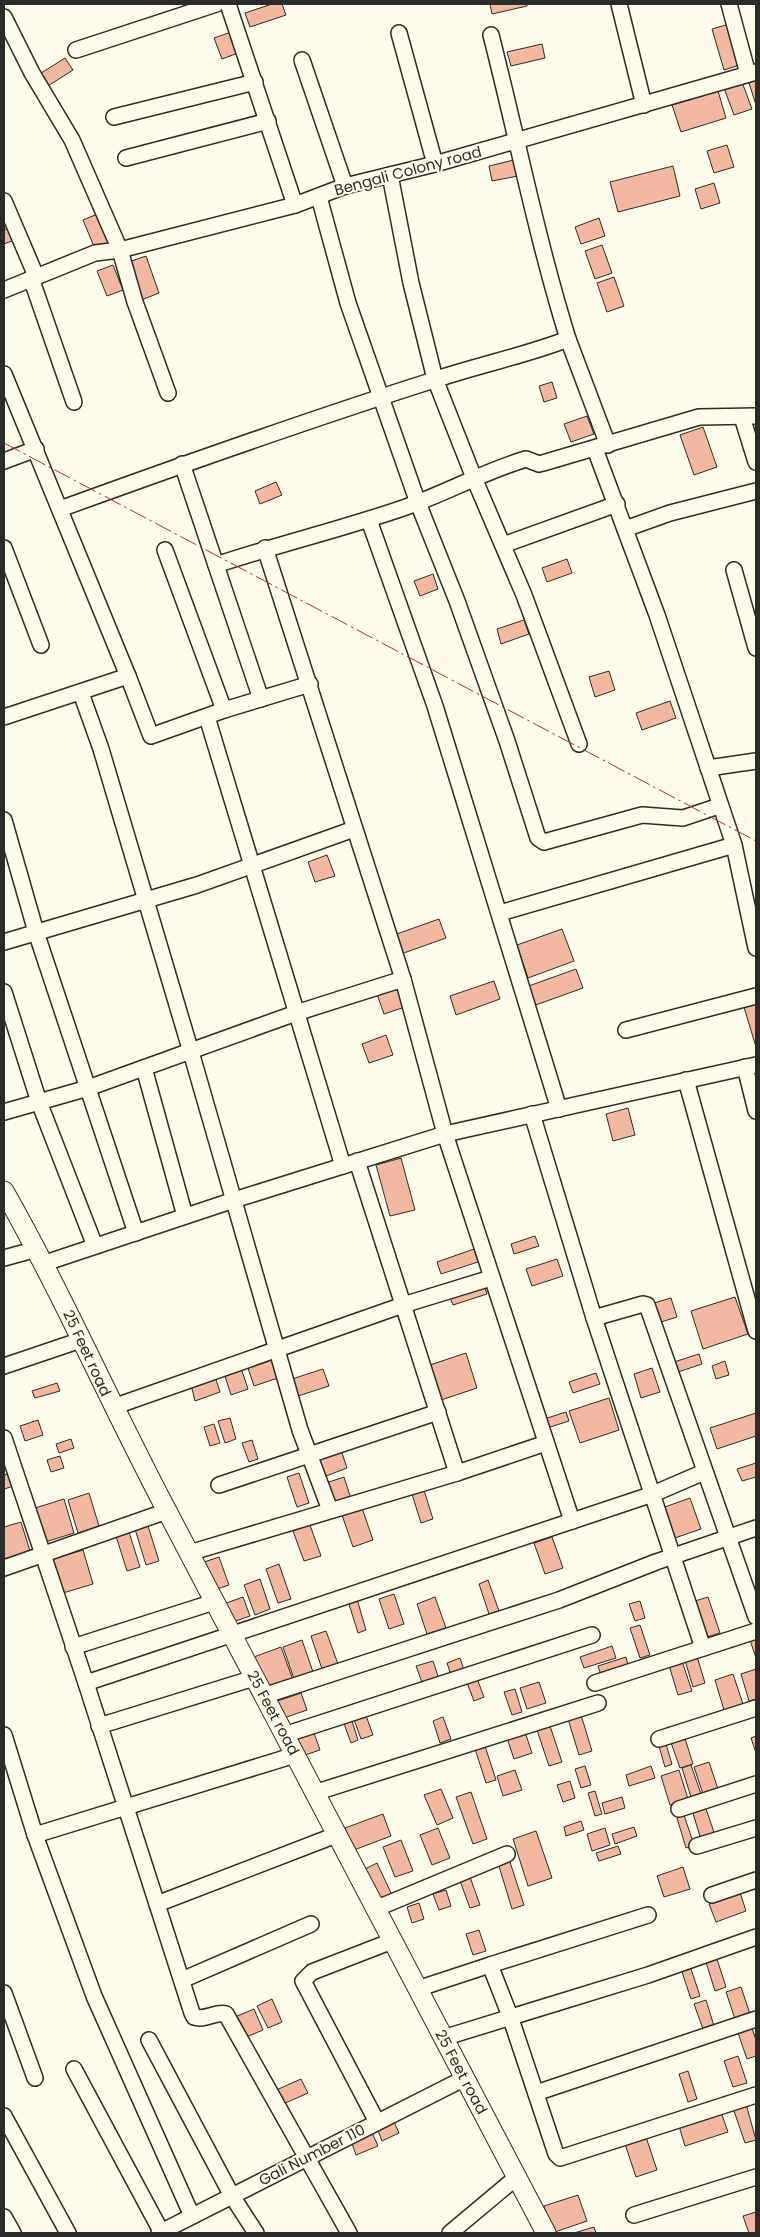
<svg xmlns="http://www.w3.org/2000/svg" width="760" height="2237" viewBox="0 0 760 2237" font-family="Poppins,sans-serif">
<rect width="100%" height="100%" fill="#fdfbea"/>
<g fill="#f2b8a0" stroke="#2b2b2b">
<polygon points="272,4 282,4 286,15 250,27 245,13"/>
<polygon points="490,4 527,4 527,6 492,14"/>
<polygon points="729,24 740,65 724,70 712,29"/>
<polygon points="231,32 238,53 222,59 214,38"/>
<polygon points="542,44 545,58 511,66 507,52"/>
<polygon points="65,58 73,70 43,89 35,77"/>
<polygon points="756,77 756,105 748,80"/>
<polygon points="742,82 752,109 734,115 724,88"/>
<polygon points="718,91 726,118 681,132 672,105"/>
<polygon points="727,145 734,167 714,173 707,151"/>
<polygon points="514,160 518,176 492,181 489,166"/>
<polygon points="673,166 680,196 618,212 610,182"/>
<polygon points="714,183 720,203 701,209 695,189"/>
<polygon points="100,213 112,242 95,249 83,220"/>
<polygon points="599,218 605,236 581,244 575,227"/>
<polygon points="8,228 14,240 4,244 4,230"/>
<polygon points="602,245 612,273 595,279 585,251"/>
<polygon points="146,256 159,293 139,301 126,263"/>
<polygon points="113,265 123,290 107,296 97,271"/>
<polygon points="614,277 624,306 607,312 597,283"/>
<polygon points="552,382 557,398 544,402 539,386"/>
<polygon points="587,416 594,434 571,442 564,424"/>
<polygon points="703,427 717,467 694,475 680,435"/>
<polygon points="276,482 282,495 260,504 255,491"/>
<polygon points="567,559 572,573 547,582 542,568"/>
<polygon points="433,574 438,589 420,596 414,581"/>
<polygon points="524,620 529,634 501,644 497,629"/>
<polygon points="609,671 615,690 595,697 589,677"/>
<polygon points="670,701 676,718 642,730 636,713"/>
<polygon points="327,855 335,876 315,882 308,862"/>
<polygon points="439,919 446,938 401,954 394,935"/>
<polygon points="562,929 574,961 528,978 517,945"/>
<polygon points="576,969 583,988 533,1006 526,987"/>
<polygon points="494,981 500,999 456,1015 450,996"/>
<polygon points="397,986 405,1007 384,1014 377,994"/>
<polygon points="756,1000 756,1047 743,1004"/>
<polygon points="386,1035 393,1055 369,1063 362,1044"/>
<polygon points="628,1108 635,1135 613,1141 606,1114"/>
<polygon points="401,1158 415,1210 390,1216 376,1165"/>
<polygon points="535,1236 539,1246 514,1254 511,1244"/>
<polygon points="474,1249 478,1262 441,1274 437,1262"/>
<polygon points="557,1259 563,1276 532,1286 526,1269"/>
<polygon points="483,1282 487,1294 453,1305 448,1293"/>
<polygon points="735,1297 748,1334 703,1349 691,1311"/>
<polygon points="671,1298 677,1317 661,1322 654,1303"/>
<polygon points="466,1353 477,1388 438,1401 427,1366"/>
<polygon points="699,1354 702,1364 675,1373 671,1363"/>
<polygon points="271,1357 278,1378 254,1386 247,1365"/>
<polygon points="725,1361 729,1375 716,1379 712,1366"/>
<polygon points="241,1368 248,1389 231,1395 224,1373"/>
<polygon points="652,1368 660,1392 641,1398 634,1374"/>
<polygon points="323,1369 329,1386 298,1396 292,1379"/>
<polygon points="596,1373 600,1384 573,1393 569,1382"/>
<polygon points="215,1376 220,1392 195,1401 191,1385"/>
<polygon points="57,1383 60,1391 35,1398 32,1391"/>
<polygon points="609,1398 619,1430 580,1443 569,1411"/>
<polygon points="566,1412 569,1421 544,1429 541,1420"/>
<polygon points="756,1413 756,1436 717,1449 710,1428"/>
<polygon points="230,1418 236,1439 225,1443 218,1421"/>
<polygon points="38,1420 43,1435 25,1441 20,1426"/>
<polygon points="214,1424 220,1443 210,1446 204,1427"/>
<polygon points="71,1439 74,1448 59,1453 56,1444"/>
<polygon points="252,1440 258,1459 249,1462 242,1443"/>
<polygon points="340,1447 347,1468 321,1478 313,1456"/>
<polygon points="60,1456 64,1468 51,1472 47,1460"/>
<polygon points="756,1463 756,1477 742,1481 737,1469"/>
<polygon points="10,1473 14,1486 4,1489 4,1475"/>
<polygon points="299,1473 309,1503 297,1507 287,1477"/>
<polygon points="344,1477 351,1499 334,1505 326,1483"/>
<polygon points="423,1487 433,1519 421,1523 411,1491"/>
<polygon points="89,1493 99,1526 78,1533 68,1500"/>
<polygon points="690,1498 701,1529 672,1539 662,1508"/>
<polygon points="64,1499 74,1533 42,1543 32,1509"/>
<polygon points="362,1508 373,1540 353,1547 342,1515"/>
<polygon points="21,1522 30,1551 4,1559 4,1527"/>
<polygon points="310,1525 321,1556 304,1561 293,1531"/>
<polygon points="148,1526 159,1561 146,1565 135,1529"/>
<polygon points="129,1532 140,1567 127,1571 116,1536"/>
<polygon points="552,1537 563,1568 545,1574 534,1543"/>
<polygon points="83,1550 93,1584 63,1593 53,1559"/>
<polygon points="219,1557 229,1585 211,1591 201,1563"/>
<polygon points="279,1564 291,1599 278,1603 266,1569"/>
<polygon points="260,1579 270,1609 255,1615 244,1585"/>
<polygon points="488,1580 499,1611 489,1614 479,1584"/>
<polygon points="394,1594 404,1624 389,1629 379,1599"/>
<polygon points="243,1597 250,1616 227,1624 221,1605"/>
<polygon points="435,1597 446,1628 427,1634 417,1604"/>
<polygon points="708,1597 720,1633 707,1637 695,1601"/>
<polygon points="357,1599 366,1630 358,1633 348,1601"/>
<polygon points="640,1601 645,1618 635,1621 629,1604"/>
<polygon points="640,1625 650,1655 640,1658 630,1628"/>
<polygon points="326,1631 338,1664 322,1669 311,1636"/>
<polygon points="756,1635 756,1658 749,1637"/>
<polygon points="302,1640 313,1672 294,1679 283,1647"/>
<polygon points="612,1646 616,1658 584,1668 580,1657"/>
<polygon points="281,1647 293,1680 263,1690 251,1658"/>
<polygon points="696,1653 705,1683 693,1687 684,1657"/>
<polygon points="626,1657 629,1669 602,1678 598,1666"/>
<polygon points="460,1658 464,1670 451,1675 447,1663"/>
<polygon points="681,1658 692,1691 678,1695 668,1662"/>
<polygon points="433,1661 439,1679 423,1685 416,1666"/>
<polygon points="756,1669 756,1699 749,1701 741,1674"/>
<polygon points="733,1674 743,1704 724,1710 715,1680"/>
<polygon points="476,1676 484,1697 474,1701 466,1680"/>
<polygon points="539,1682 546,1703 527,1709 520,1688"/>
<polygon points="515,1689 522,1712 512,1715 504,1692"/>
<polygon points="301,1693 307,1710 278,1720 272,1703"/>
<polygon points="364,1710 373,1735 361,1739 352,1714"/>
<polygon points="350,1715 358,1740 351,1743 342,1718"/>
<polygon points="581,1715 592,1751 579,1755 568,1719"/>
<polygon points="443,1717 451,1739 440,1743 433,1721"/>
<polygon points="550,1726 562,1762 549,1766 537,1730"/>
<polygon points="525,1732 532,1753 514,1759 507,1738"/>
<polygon points="683,1732 693,1764 680,1768 669,1737"/>
<polygon points="314,1733 320,1750 299,1757 294,1740"/>
<polygon points="756,1736 756,1753 751,1738"/>
<polygon points="665,1741 672,1764 665,1767 658,1743"/>
<polygon points="485,1746 496,1780 486,1783 475,1749"/>
<polygon points="709,1762 718,1789 703,1794 694,1767"/>
<polygon points="691,1765 701,1794 691,1797 682,1768"/>
<polygon points="585,1766 591,1785 581,1788 575,1769"/>
<polygon points="651,1766 655,1778 629,1786 626,1775"/>
<polygon points="515,1770 522,1790 503,1796 497,1776"/>
<polygon points="679,1770 688,1799 670,1805 661,1776"/>
<polygon points="570,1781 575,1798 563,1802 557,1785"/>
<polygon points="441,1789 453,1818 437,1825 424,1795"/>
<polygon points="595,1791 602,1814 595,1816 588,1793"/>
<polygon points="471,1792 487,1839 473,1844 456,1797"/>
<polygon points="622,1797 625,1808 605,1814 602,1803"/>
<polygon points="705,1806 716,1838 702,1843 692,1810"/>
<polygon points="383,1814 391,1836 354,1850 345,1828"/>
<polygon points="684,1815 694,1845 686,1848 677,1818"/>
<polygon points="581,1821 584,1830 566,1836 564,1827"/>
<polygon points="634,1827 637,1836 615,1844 612,1834"/>
<polygon points="438,1828 450,1858 432,1865 420,1835"/>
<polygon points="605,1828 610,1845 592,1851 587,1834"/>
<polygon points="536,1831 552,1878 528,1886 513,1839"/>
<polygon points="401,1840 413,1871 395,1877 383,1847"/>
<polygon points="618,1846 621,1854 599,1861 596,1853"/>
<polygon points="509,1859 524,1905 512,1909 498,1863"/>
<polygon points="377,1863 392,1895 376,1903 361,1871"/>
<polygon points="683,1867 690,1889 664,1897 657,1876"/>
<polygon points="470,1877 480,1905 470,1908 460,1881"/>
<polygon points="739,1889 746,1911 716,1922 709,1904 720,1901 718,1895"/>
<polygon points="446,1890 451,1906 439,1910 433,1894"/>
<polygon points="419,1903 424,1919 412,1923 407,1907"/>
<polygon points="479,1930 486,1951 473,1955 466,1934"/>
<polygon points="716,1956 726,1987 715,1991 705,1959"/>
<polygon points="690,1966 700,1996 691,1999 681,1969"/>
<polygon points="741,1987 750,2014 735,2019 726,1992"/>
<polygon points="272,1999 282,2022 268,2028 257,2006"/>
<polygon points="706,2000 714,2026 703,2029 694,2004"/>
<polygon points="254,2009 263,2030 244,2038 235,2017"/>
<polygon points="751,2025 756,2040 756,2056 747,2059 737,2030"/>
<polygon points="738,2056 747,2083 733,2087 724,2061"/>
<polygon points="688,2071 697,2099 688,2102 679,2074"/>
<polygon points="301,2079 308,2093 281,2105 274,2091"/>
<polygon points="746,2104 756,2140 745,2143 733,2108"/>
<polygon points="721,2112 728,2132 685,2146 679,2126"/>
<polygon points="392,2117 399,2133 382,2141 376,2125"/>
<polygon points="370,2128 378,2146 356,2155 350,2138"/>
<polygon points="645,2134 657,2170 636,2177 624,2141"/>
<polygon points="578,2195 587,2221 552,2233 544,2206"/>
<polygon points="756,2212 756,2233 749,2233 743,2216"/>
<polygon points="594,2227 596,2233 574,2233"/>
</g>
<g fill="none" stroke-linecap="round" stroke-linejoin="round">
<defs>
<g id="minor">
<polyline points="228,4 295,205"/>
<polyline points="619,4 644,105"/>
<polyline points="729,4 748,74"/>
<polyline points="4,17 32,73 72,140 120,250 135,302 168,393"/>
<polyline points="399,33 435,164"/>
<path d="M 491,35 C 517,137 537,239 568,339"/>
<polyline points="76,50 216,4"/>
<polyline points="302,60 345,186"/>
<polyline points="114,117 255,82"/>
<polyline points="126,158 268,121"/>
<polyline points="390,175 411,283 435,379 474,478 524,595 579,744"/>
<polyline points="319,197 348,303 418,503 457,601 507,741 538,838 544,842 642,815 683,818 719,806"/>
<polyline points="4,201 36,276"/>
<polyline points="31,278 74,402"/>
<polyline points="4,290 95,253 120,250 295,205 345,186 435,164 756,72"/>
<polyline points="4,374 128,676 4,717"/>
<polyline points="742,417 756,462"/>
<polyline points="595,449 657,615 734,845 756,948"/>
<polyline points="4,461 36,449"/>
<polyline points="182,464 261,699"/>
<path d="M 60,509 C 184,464 308,420 434,380 C 478,365 524,356 568,339 L 608,445"/>
<polyline points="369,520 435,706 559,1109"/>
<polyline points="625,529 670,513 756,491"/>
<polyline points="503,545 617,504"/>
<polyline points="4,548 41,645"/>
<polyline points="265,548 403,979"/>
<polyline points="165,550 224,710"/>
<path d="M 216,565 C 279,544 343,529 406,507 C 446,493 485,471 526,459 L 539,464 L 543,463 L 699,417 L 756,416"/>
<polyline points="734,570 756,648"/>
<polyline points="128,676 151,736 224,710 310,684"/>
<polyline points="81,693 101,749 191,1052 300,1430 330,1510"/>
<polyline points="207,717 343,1166"/>
<polyline points="708,768 756,761"/>
<polyline points="4,820 36,932 136,1233"/>
<polyline points="500,913 734,845"/>
<polyline points="4,942 197,885 354,829"/>
<polyline points="4,992 39,1102 95,1246"/>
<polyline points="626,1030 756,996"/>
<polyline points="745,1067 756,1111"/>
<polyline points="144,1068 185,1216"/>
<polyline points="686,1080 756,1331"/>
<polyline points="4,1112 88,1088 296,1013 403,979 445,1134 572,1521"/>
<polyline points="532,1114 594,1318 643,1304 647,1305 756,1617"/>
<polyline points="357,1161 457,1473"/>
<polyline points="4,1258 37,1249"/>
<polyline points="45,1263 234,1200 445,1134 756,1065"/>
<polyline points="594,1318 703,1648"/>
<polyline points="4,1366 81,1340"/>
<polyline points="113,1407 403,1305 491,1278"/>
<path d="M 4,1438 L 86,1683 L 192,2013 L 194,2017 C 205,2021 216,2011 226,2014 L 349,2233"/>
<polyline points="219,1485 438,1412"/>
<polyline points="189,1553 457,1473 546,1443"/>
<polyline points="4,1568 167,1511"/>
<polyline points="73,1647 214,1602"/>
<polyline points="86,1683 653,1494 704,1472"/>
<polyline points="595,1683 756,1631"/>
<polyline points="263,1696 559,1600 656,1562 756,1528"/>
<polyline points="99,1726 254,1678"/>
<polyline points="4,1735 35,1835 94,1996 192,2216"/>
<polyline points="284,1735 592,1635"/>
<polyline points="659,1739 756,1708"/>
<polyline points="314,1793 598,1703"/>
<polyline points="679,1809 756,1784"/>
<polyline points="35,1835 295,1755"/>
<polyline points="697,1846 756,1828"/>
<polyline points="712,1895 756,1880"/>
<polyline points="157,1904 336,1835"/>
<polyline points="375,1909 507,1854"/>
<polyline points="490,1965 648,1915"/>
<polyline points="182,1980 311,1924"/>
<polyline points="417,1989 490,1965 510,2016 556,2154 560,2158 756,2095"/>
<polyline points="4,1993 35,2078"/>
<polyline points="443,2038 648,1975 756,1937"/>
<polyline points="149,2040 232,2196 256,2233"/>
<polyline points="74,2069 162,2233"/>
<polyline points="536,2093 756,2019"/>
<polyline points="4,2116 68,2233"/>
<polyline points="377,2122 303,1981 312,1972 392,1941"/>
<polyline points="634,2215 756,2177"/>
<polyline points="4,2217 13,2233"/>
<polyline points="159,2233 465,2078"/>
<polyline points="450,2233 517,2177"/>
</g>
<path id="tertiary" d="M 4,1191 C 63,1295 111,1405 167,1511 L 546,2233"/>
</defs>
<use href="#minor" stroke="#2b2b2b" stroke-width="18"/>
<use href="#tertiary" stroke="#2b2b2b" stroke-width="21"/>
<use href="#minor" stroke="#fdfbea" stroke-width="15"/>
<use href="#tertiary" stroke="#fdfbea" stroke-width="19"/>
<polyline stroke="#c62828" stroke-width="1" stroke-dasharray="18 4 2.5 4" stroke-linecap="butt" points="4,443 756,841"/>
</g>
<g text-anchor="middle" stroke-width="4" stroke-linejoin="round" paint-order="stroke">
<g font-size="15" fill="#2b2b2b" stroke="#fdfbea">
<text transform="translate(408 171) rotate(-15)" y="5">Bengali Colony road</text>
<text transform="translate(87 1353) rotate(65)" y="5">25 Feet road</text>
<text transform="translate(273 1713) rotate(62)" y="5">25 Feet road</text>
<text transform="translate(461 2072) rotate(62)" y="5">25 Feet road</text>
<text transform="translate(312 2155) rotate(-27)" y="5">Gali Number 110</text>
</g>
</g>
<rect width="760" height="2237" fill="none" stroke="#2b2b2b" stroke-width="10"/>
</svg>
